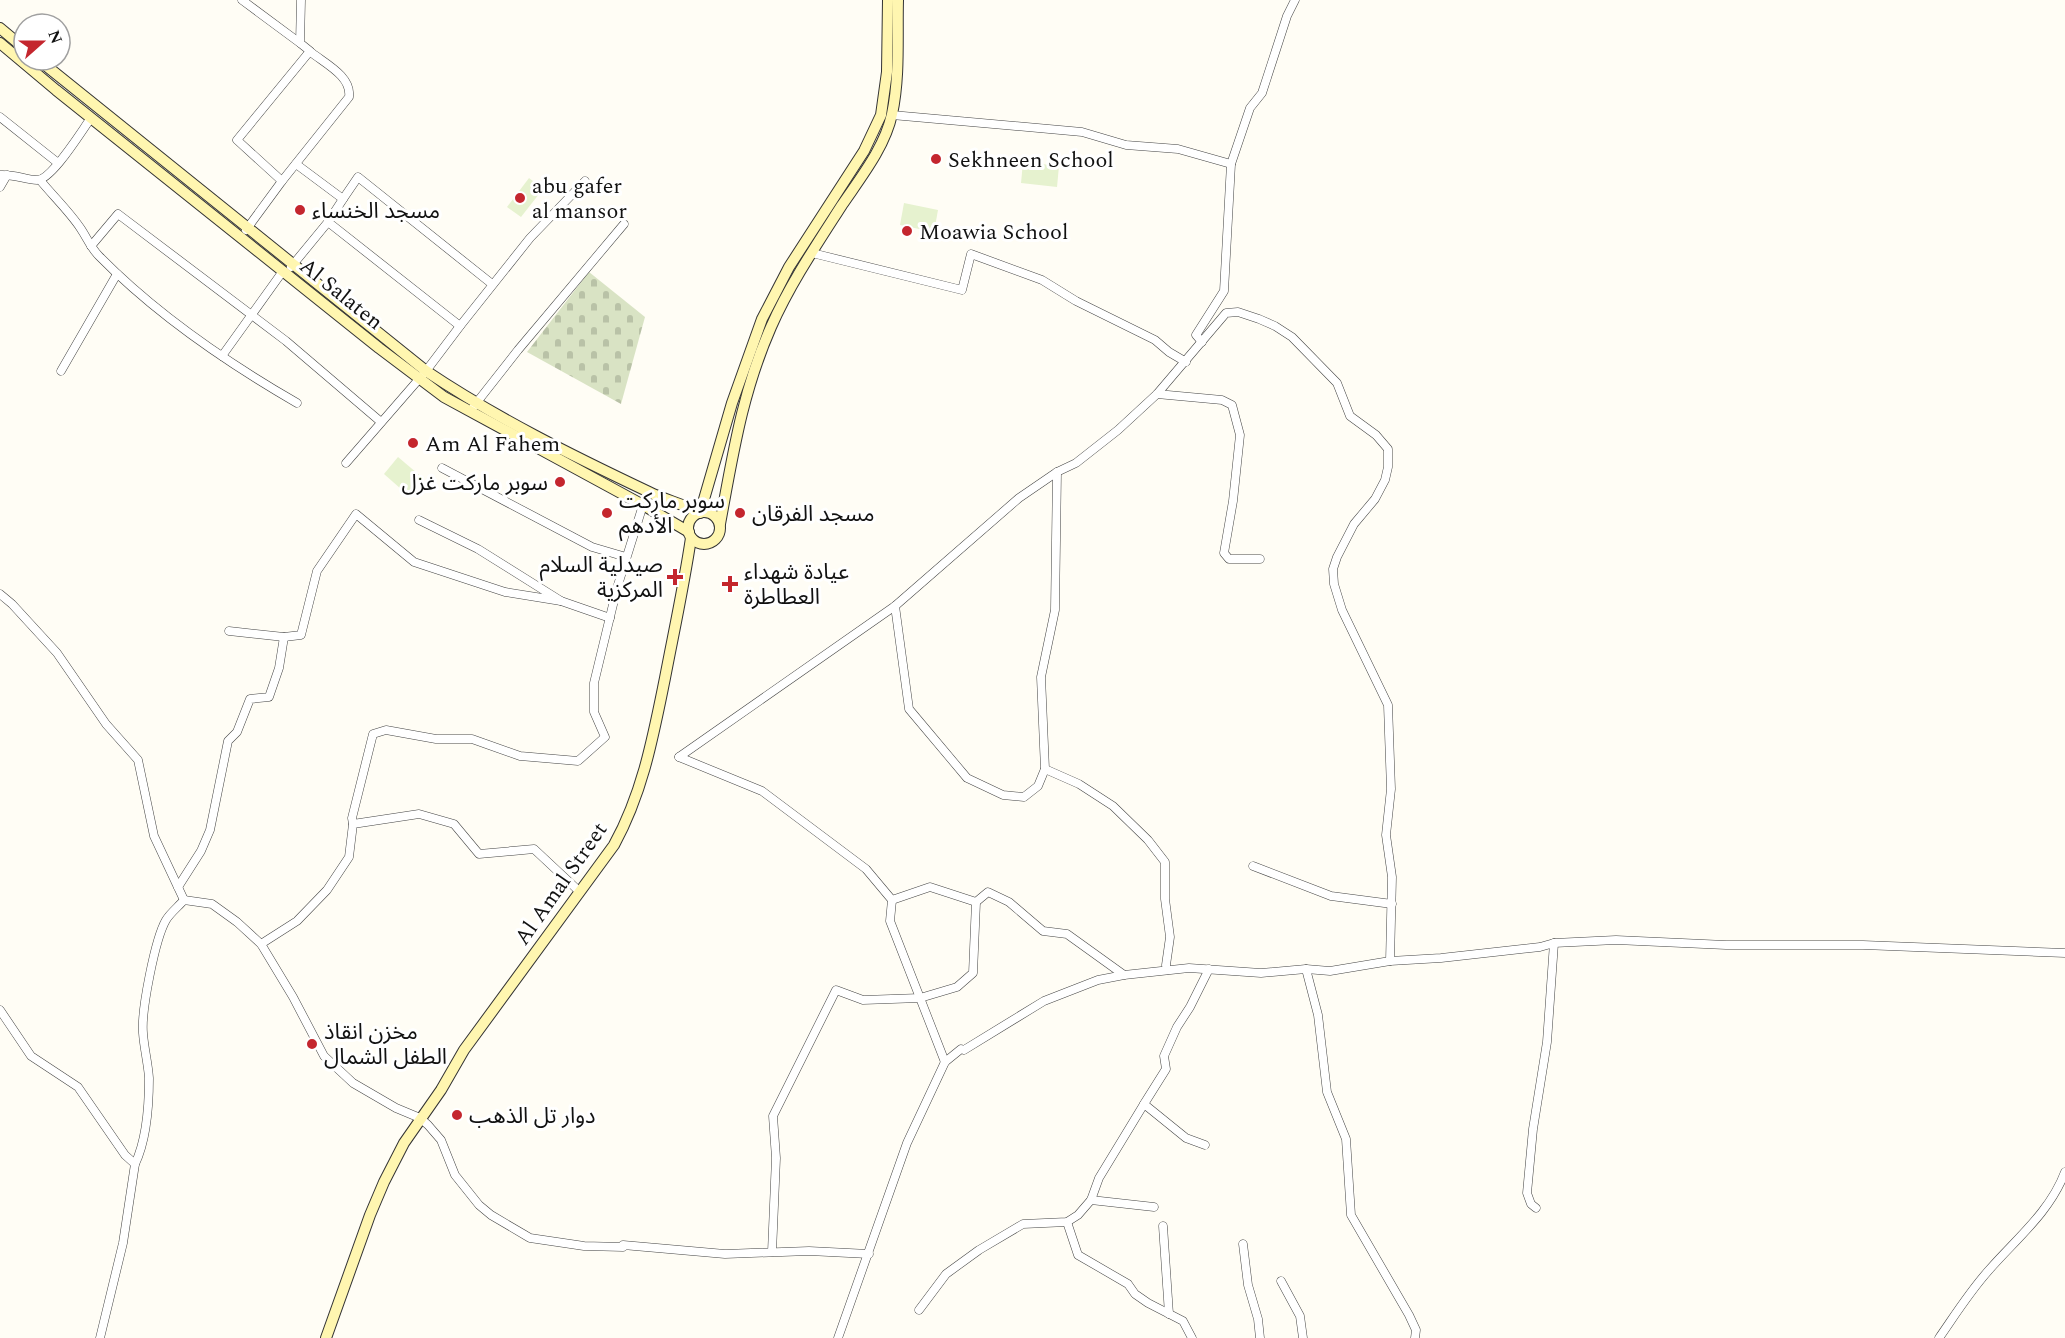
<svg xmlns="http://www.w3.org/2000/svg" width="2065" height="1338" viewBox="0 0 2065 1338" font-family="Spectral,'Noto Sans Arabic',serif">
<defs>
<pattern id="cemetery-stones" width="16" height="16" patternUnits="userSpaceOnUse" patternTransform="scale(1.5)"><rect width="16" height="16" fill="#d9e3c4"/><path d="M2 7V4a2 2 0 0 1 4 0v3zM10 15v-3a2 2 0 0 1 4 0v3z" fill="#b9c2a7"/></pattern>
</defs>
<rect width="100%" height="100%" fill="#fffdf5"/>
<polygon fill="url(#cemetery-stones)" points="589,272 645,317 621,404 527,352"/>
<g fill="#e6f2cf">
<polygon points="1023,162 1059,166 1057,187 1021,183"/>
<polygon points="529,178 543,189 521,217 507,207"/>
<polygon points="904,203 938,210 934,232 900,225"/>
<polygon points="398,457 424,479 409,496 384,474"/>
</g>
<g fill="none" stroke-linecap="round" stroke-linejoin="round">
<defs>
<g id="street">
<polyline points="242,0 300,43"/>
<polyline points="892,115 1082,132 1126,145 1178,149 1231,164"/>
<polyline points="0,117 58,163"/>
<path d="M 0,175 C 16,174 25,180 37,180 C 52,180 82,130 91,118"/>
<path d="M 40,180 C 53,196 70,212 81,229 C 87,238 91,248 99,256 C 156,314 226,362 297,403"/>
<polyline points="282,181 237,140 310,51 300,43 301,0"/>
<polyline points="0,187 7,175"/>
<polyline points="343,199 358,177 492,284"/>
<polyline points="328,222 460,326"/>
<path d="M 246,230 L 282,181 L 349,97 C 352,77 326,64 312,53"/>
<polyline points="91,246 118,214 286,341 381,422"/>
<polyline points="812,253 962,290 971,254 1042,280 1076,301 1155,340 1169,352 1186,362"/>
<polyline points="291,267 328,222 343,199 296,164"/>
<polyline points="1202,342 1196,335 1224,291 1231,164 1250,108 1262,93 1287,16 1295,0"/>
<polyline points="222,356 283,271"/>
<polyline points="61,371 117,274"/>
<polyline points="1157,394 1222,400 1232,405 1240,435 1233,501 1224,553 1229,559 1260,559"/>
<polyline points="474,406 518,350 624,224"/>
<polyline points="346,463 426,371 460,326 530,238 585,181"/>
<polyline points="442,468 592,547 626,557"/>
<polyline points="419,520 478,549 561,601 610,618"/>
<polyline points="0,594 12,604 57,653 106,724 138,760 154,836 184,900"/>
<polyline points="895,606 909,709 967,778 1003,795 1024,797 1038,786 1045,769 1041,677 1055,610 1057,472"/>
<polyline points="229,631 284,637 301,635 317,571 356,514 414,562 505,592 561,601"/>
<polyline points="679,757 895,606 1019,498 1057,472 1076,463 1118,430 1157,394 1226,313 1238,312 1259,319 1275,326 1292,337 1337,383 1350,416 1376,435 1388,449 1388,467 1385,480 1375,499 1354,524 1337,557 1333,569 1334,584 1342,610 1388,705 1391,789 1386,835 1392,877 1390,961"/>
<polyline points="679,757 762,791 866,869 892,900 890,921 945,1062"/>
<polyline points="1045,769 1079,784 1113,806 1148,840 1165,862 1165,899 1170,937 1166,965 1167,970"/>
<polyline points="353,824 352,818 373,734 386,730 436,739 472,739 520,756 578,761 605,737 594,712 594,683 617,588 643,505"/>
<polyline points="1253,866 1331,896 1392,904"/>
<polyline points="178,887 201,851 210,830 228,741 237,732 250,699 269,697 279,668 284,637"/>
<polyline points="892,900 930,887 976,902 988,892 1009,902 1043,931 1067,934 1124,975"/>
<polyline points="261,944 297,921 327,890 349,857 353,824 419,814 454,824 479,854 534,849 580,892"/>
<polyline points="1306,969 1318,1015 1327,1092 1346,1139 1351,1215 1409,1315 1416,1330 1415,1338"/>
<polyline points="0,1010 31,1056 78,1087 125,1155 135,1164"/>
<polyline points="1144,1104 1166,1069 1164,1056 1177,1027 1190,1007 1209,969"/>
<polyline points="1091,1200 1154,1207"/>
<polyline points="1536,1208 1531,1204 1527,1193 1533,1129 1547,1042 1554,943"/>
<polyline points="1067,1222 1078,1255 1128,1284 1135,1294 1148,1303 1183,1321 1192,1338"/>
<polyline points="1163,1226 1169,1314"/>
<polyline points="1243,1244 1248,1285 1258,1319 1260,1338"/>
<polyline points="772,1252 776,1158 773,1116 836,990 863,1000 920,998 957,987 973,973 976,902"/>
<polyline points="1281,1281 1300,1316 1303,1338"/>
<polyline points="919,1310 946,1274 979,1250 1023,1224 1067,1222 1078,1215 1091,1200 1099,1178 1144,1104 1186,1138 1205,1145"/>
<path d="M 100,1338 L 123,1243 L 135,1164 C 147,1139 149,1106 149,1078 C 148,1063 144,1048 143,1033 C 141,1011 155,939 166,920 C 170,913 179,906 184,900 L 212,904 L 237,922 L 261,944 L 293,997 L 324,1056 L 353,1083 L 396,1108 L 420,1118 L 428,1125 L 441,1140 L 455,1175 L 479,1205 L 491,1215 L 530,1238 L 584,1246 L 623,1247 L 623,1245 L 725,1254 L 809,1251 L 869,1254"/>
<polyline points="838,1338 907,1143 945,1062 961,1049 964,1050 1044,1001 1098,980 1124,975 1189,968 1261,973 1306,969 1330,971 1390,961 1441,958 1540,947 1554,943 1616,940 1726,945 1863,945 2065,953"/>
<path d="M 1939,1338 C 1955,1315 1970,1291 1989,1270 C 2016,1239 2050,1212 2065,1172"/>
</g>
<g id="secondary">
<polyline points="0,28 24,48"/>
<polyline points="0,43 56,90 379,348 444,397 643,505 689,532"/>
<path d="M 39,60 L 426,371 C 496,418 573,456 649,492 C 665,500 684,504 700,513 L 732,403 L 762,319 L 789,267 L 864,151 L 881,115 L 887,72 L 888,0"/>
<circle cx="704" cy="528" r="16"/>
<path d="M 720,524 C 733,454 742,393 771,327 C 790,284 817,244 842,205 C 861,177 885,147 892,114 C 900,77 897,37 898,0"/>
<path d="M 326,1338 L 370,1215 L 384,1182 L 404,1143 L 441,1090 L 464,1050 L 614,845 C 643,792 653,737 665,678 C 674,631 684,585 691,538"/>
</g>
</defs>
<use href="#street" stroke="#444" stroke-width="9"/>
<use href="#secondary" stroke="#333" stroke-width="12"/>
<use href="#street" stroke="#fff" stroke-width="8"/>
<use href="#secondary" stroke="#fff6b0" stroke-width="10"/>
</g>
<g fill="#c4262e" stroke="#fff" stroke-width="2">
<circle cx="936" cy="159" r="6"/>
<circle cx="520" cy="198" r="6"/>
<circle cx="300" cy="210" r="6"/>
<circle cx="907" cy="231" r="6"/>
<circle cx="413" cy="443" r="6"/>
<circle cx="560" cy="482" r="6"/>
<circle cx="607" cy="513" r="6"/>
<circle cx="740" cy="513" r="6"/>
<path d="M672 568h6v6h6v6h-6v6h-6v-6h-6v-6h6z"/>
<path d="M727 575h6v6h6v6h-6v6h-6v-6h-6v-6h6z"/>
<circle cx="312" cy="1044" r="6"/>
<circle cx="457" cy="1115" r="6"/>
</g>
<g text-anchor="middle" stroke-width="6" stroke-linejoin="round" paint-order="stroke">
<g font-size="22" fill="#111" stroke="#fff" text-anchor="start">
<text x="948" y="167">Sekhneen School</text>
<text x="532" y="193">abu gafer<tspan x="532" dy="25">al mansor</tspan></text>
<text x="312" y="218">مسجد الخنساء</text>
<text x="919" y="239">Moawia School</text>
<text x="425" y="451">Am Al Fahem</text>
<text x="548" y="490" text-anchor="end">سوبر ماركت غزل</text>
<text x="619" y="508">سوبر ماركت<tspan x="619" dy="25">الأدهم</tspan></text>
<text x="752" y="521">مسجد الفرقان</text>
<text x="663" y="572" text-anchor="end">صيدلية السلام<tspan x="663" dy="25">المركزية</tspan></text>
<text x="744" y="579">عيادة شهداء<tspan x="744" dy="25">العطاطرة</tspan></text>
<text x="324" y="1039">مخزن انقاذ<tspan x="324" dy="25">الطفل الشمال</tspan></text>
<text x="469" y="1123">دوار تل الذهب</text>
</g>
<g font-size="22" fill="#111" stroke="#fff">
<text transform="translate(342 293) rotate(39)" y="8">Al Salaten</text>
<text transform="translate(560 883) rotate(-55)" y="8">Al Amal Street</text>
</g>
</g>
<g transform="translate(42 42) rotate(69)"><circle r="28" fill="#ffffff" stroke="#a0a0a0" stroke-width="1.5"/>
<path d="M0-4.5L10 22L0 15L-10 22Z" fill="#c4262e"/>
<text y="-9" font-size="16" font-weight="bold" text-anchor="middle" fill="#111111">N</text>
</g>
</svg>
